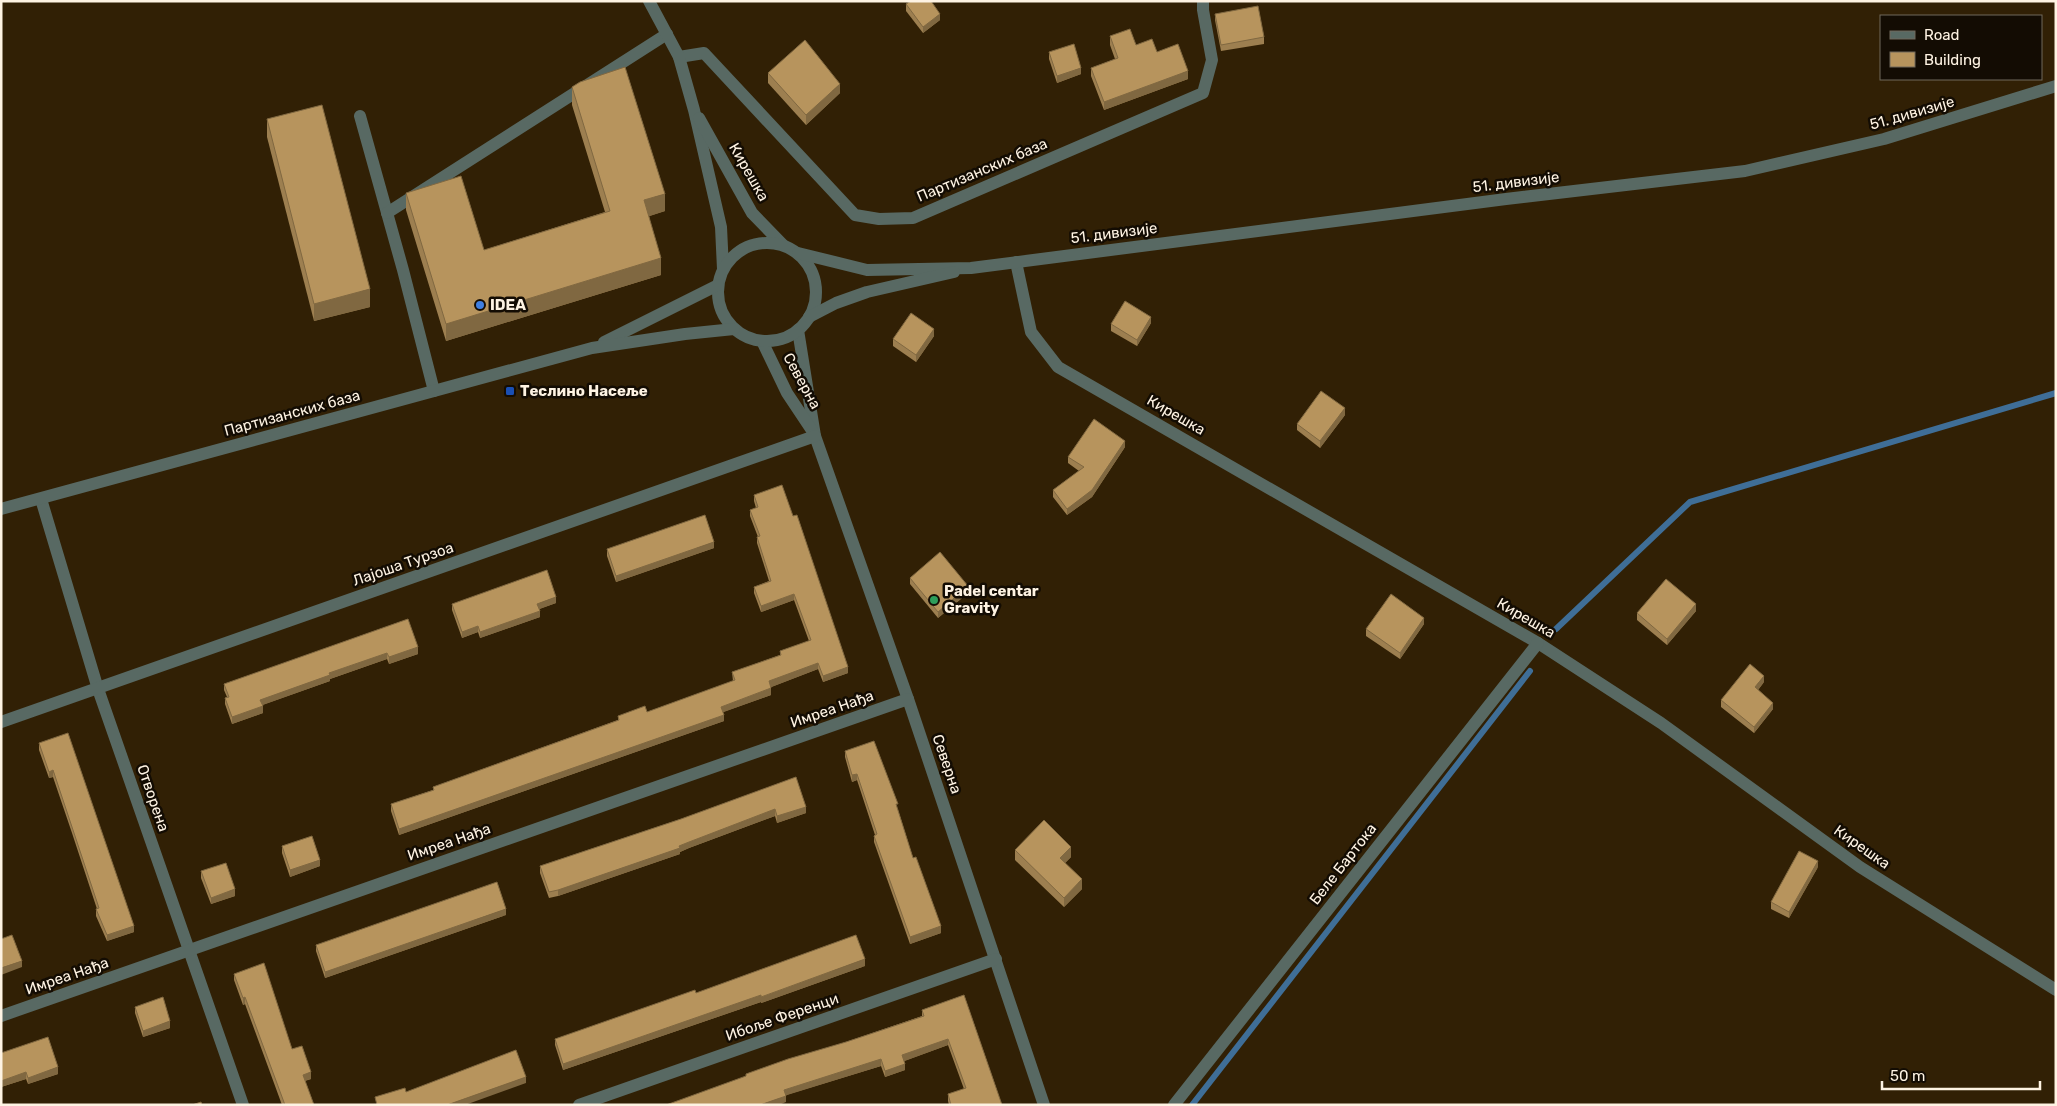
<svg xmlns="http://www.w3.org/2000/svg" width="2057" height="1106" viewBox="0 0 2057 1106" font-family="Rubik,sans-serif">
<rect width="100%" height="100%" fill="#312005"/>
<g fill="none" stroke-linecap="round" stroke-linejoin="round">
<g stroke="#3f6e97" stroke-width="6">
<polyline points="1556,629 1690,502 2056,393"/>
<polyline points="1192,1105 1530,671"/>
</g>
<g stroke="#586963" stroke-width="12">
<polyline points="360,116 403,270 434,391"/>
<polyline points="387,213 667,34"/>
</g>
<g stroke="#586963" stroke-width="12">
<polyline points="679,57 704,53 855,215 879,219 913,218 1203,93 1212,60 1203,10 1203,1"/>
<polyline points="1016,262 1031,332 1058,367 1538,643 1661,723 1860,867 2056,990"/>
<polyline points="798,330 815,436 908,699 1044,1105"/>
<polyline points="762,341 787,393 813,432"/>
<polyline points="41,499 98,689 243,1105"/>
<polyline points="1,722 815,436"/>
<polyline points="1,1016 908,699"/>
<polyline points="579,1105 996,959"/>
<polyline points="1174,1105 1538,643"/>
</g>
<g stroke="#586963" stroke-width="12">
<polyline points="649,1 679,57 694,110 721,227 723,269"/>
<polyline points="699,118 752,213 783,245"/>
<circle cx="767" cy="292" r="49"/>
<polyline points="798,253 867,270 971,268 1506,199 1745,171 1884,139 2056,86"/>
<polyline points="809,317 836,303 867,292 954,272"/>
<polyline points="604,342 718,285"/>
<polyline points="1,509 592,348 685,334 734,329"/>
</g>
</g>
<g fill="#9d7f50">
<polygon points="906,4 940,20 923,33 906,11"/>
<polygon points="1215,14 1264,37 1264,44 1221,51 1215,20"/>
<polygon points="1110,36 1157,52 1188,79 1104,110 1091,76 1091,68 1115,59 1110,45"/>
<polygon points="1049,52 1081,74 1057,83 1049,59"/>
<polygon points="768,73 840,93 806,125 768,83"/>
<polygon points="572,87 665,211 649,216 661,275 446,341 406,210 406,193 484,250 605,212 572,105"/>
<polygon points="267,119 370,307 314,321 267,137"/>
<polygon points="1151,323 1137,346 1111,331 1111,324"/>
<polygon points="934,336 916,362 893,346 893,339"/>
<polygon points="1345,415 1320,448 1297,430 1297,424"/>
<polygon points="1125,447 1092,497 1067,515 1053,497 1053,490 1079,471 1068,463 1068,457"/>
<polygon points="754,495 848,673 823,682 818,669 771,687 771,695 723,712 724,721 399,835 391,811 391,804 433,790 433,787 618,720 618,716 647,712 733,681 732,672 780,655 780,651 809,641 794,600 761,612 754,593 754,587 769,581 757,543 757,537 758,537 750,516 750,510 756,508 754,501"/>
<polygon points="714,548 616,582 607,556 607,549"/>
<polygon points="910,578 968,593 938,618 910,584"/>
<polygon points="556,603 539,609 540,617 480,638 478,632 462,638 452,610 452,604"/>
<polygon points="1696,611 1667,645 1637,620 1637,613"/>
<polygon points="408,619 418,654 389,664 387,659 330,679 330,681 262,705 263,713 232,724 225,704 225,698 227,697 224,690 224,684"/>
<polygon points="1424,624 1400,659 1366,636 1366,629"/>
<polygon points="1764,682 1758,690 1773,709 1754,733 1721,707 1721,700"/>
<polygon points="39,743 134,932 107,941 96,916 96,909 97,909 72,833 53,777 49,778 39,750"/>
<polygon points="845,751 898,810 913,858 941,933 910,944 874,842 874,836 875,835 857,780 852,782 845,757"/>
<polygon points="796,777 806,813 777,823 775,816 689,848 680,852 680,854 558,896 549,898 540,873 540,866 681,819"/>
<polygon points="282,846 320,866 290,877 282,853"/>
<polygon points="1015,850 1071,857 1065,863 1082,889 1064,907 1015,860"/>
<polygon points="1818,867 1789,918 1771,909 1771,902"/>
<polygon points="201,871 235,896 211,904 201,878"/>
<polygon points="506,915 325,978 316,951 316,945"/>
<polygon points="865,966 761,1003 761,1002 563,1070 555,1045 555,1039 696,993"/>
<polygon points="234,974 292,1049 311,1079 305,1081 314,1105 282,1105 245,1004 243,1005 234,980"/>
<polygon points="964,995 1002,1105 949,1105 948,1101 948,1094 964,1089 948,1045 904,1061 905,1070 885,1077 881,1066 786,1095 786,1102 746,1077 746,1074 846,1042 922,1016 922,1010"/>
<polygon points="135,1007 170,1028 143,1037 135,1013"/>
<polygon points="1,1053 58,1074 28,1084 26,1079 1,1087"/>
</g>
<g fill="#806841">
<polygon points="940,14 940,20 923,33 923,27"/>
<polygon points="1081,68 1081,74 1057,83 1057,76"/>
<polygon points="1188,71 1188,79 1104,110 1104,102"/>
<polygon points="840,84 840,93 806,125 806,115"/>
<polygon points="665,194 665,211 644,218 644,200"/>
<polygon points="661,258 661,275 446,341 446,324"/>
<polygon points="370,289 370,307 314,321 314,304"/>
<polygon points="1151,317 1151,323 1137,346 1137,340"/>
<polygon points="934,329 934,336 916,362 916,355"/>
<polygon points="1345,408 1345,415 1320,448 1320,441"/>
<polygon points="1125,441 1125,447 1092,497 1067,515 1067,509"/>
<polygon points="714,542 714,548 616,582 616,576"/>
<polygon points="968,586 968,593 938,618 938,612"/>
<polygon points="794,594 794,600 761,612 761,606"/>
<polygon points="556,597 556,603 537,610 537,604"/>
<polygon points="1696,604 1696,611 1667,645 1667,639"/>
<polygon points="540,611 540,617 480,638 480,632"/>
<polygon points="1424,618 1424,624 1400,659 1400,653"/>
<polygon points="478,626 478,632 462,638 462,632"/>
<polygon points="418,647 418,654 389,664 389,657"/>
<polygon points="387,653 387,659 330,679 330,681 260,706 260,700 329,673"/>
<polygon points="818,663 818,669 769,688 769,681"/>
<polygon points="848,667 848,673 823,682 823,676"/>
<polygon points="1764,676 1764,682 1755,694 1755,687"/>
<polygon points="771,688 771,695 721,713 721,707"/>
<polygon points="1773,703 1773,709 1754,733 1754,727"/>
<polygon points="263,706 263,713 232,724 232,717"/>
<polygon points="724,715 724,721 399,835 399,829"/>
<polygon points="53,770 53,777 49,778 49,772"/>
<polygon points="857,774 857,780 852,782 852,775"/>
<polygon points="806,807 806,813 777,823 777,816"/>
<polygon points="775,809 775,816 689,848 680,852 680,854 558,896 558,890 679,846 689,842"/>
<polygon points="1071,847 1071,857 1060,868 1060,858"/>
<polygon points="320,860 320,866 290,877 290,870"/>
<polygon points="1818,861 1818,867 1789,918 1789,912"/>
<polygon points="1082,879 1082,889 1064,907 1064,898"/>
<polygon points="235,889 235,896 211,904 211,898"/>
<polygon points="506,909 506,915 325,978 325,972"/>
<polygon points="134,926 134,932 107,941 107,935"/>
<polygon points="941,926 941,933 910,944 910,937"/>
<polygon points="865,959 865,966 761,1003 761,997"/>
<polygon points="22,961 22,967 1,975 1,968"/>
<polygon points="761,995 761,1002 563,1070 563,1064"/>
<polygon points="245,997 245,1004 243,1005 243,998"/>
<polygon points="170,1021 170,1028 143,1037 143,1031"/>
<polygon points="948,1039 948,1045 902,1062 902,1055"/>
<polygon points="881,1059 881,1066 784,1096 784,1090"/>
<polygon points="905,1064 905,1070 885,1077 885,1071"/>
<polygon points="58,1067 58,1074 28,1084 28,1078"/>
<polygon points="26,1072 26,1079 1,1087 1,1081"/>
<polygon points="311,1072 311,1079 303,1081 303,1075"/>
<polygon points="526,1077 526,1083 465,1105 447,1105"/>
<polygon points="786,1096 786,1102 779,1105 760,1105"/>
</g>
<g fill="#b7945d" stroke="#806841">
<polygon points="911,1 931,1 940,14 923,27 906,4"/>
<polygon points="1258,6 1264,37 1221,45 1215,14"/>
<polygon points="1130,29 1136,45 1152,39 1157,52 1178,44 1188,71 1104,102 1091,68 1118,58 1110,36"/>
<polygon points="805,40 840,84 806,115 768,73"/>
<polygon points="1074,44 1081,68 1057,76 1049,52"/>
<polygon points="625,67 665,194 644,200 661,258 446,324 406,193 461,176 484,250 610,211 572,87 580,82"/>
<polygon points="322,105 370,289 314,304 267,119"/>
<polygon points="1125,301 1151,317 1137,340 1111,324"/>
<polygon points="911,313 934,329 916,355 893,339"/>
<polygon points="1321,391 1345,408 1320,441 1297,424"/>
<polygon points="1094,419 1125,441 1092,490 1067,509 1053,490 1084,467 1068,457"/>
<polygon points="782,485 793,516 797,515 848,667 823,676 818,663 769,681 771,688 721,707 724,715 399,829 391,804 434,790 433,787 619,720 618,716 645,706 647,712 735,680 732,672 781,655 780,651 811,640 794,594 761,606 754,587 771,581 757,537 760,536 750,510 758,507 754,495"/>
<polygon points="705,515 714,542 616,576 607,549"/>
<polygon points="940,552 968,586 938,612 910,578"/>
<polygon points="547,570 556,597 537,604 540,611 480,632 478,626 462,632 452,604"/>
<polygon points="1666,579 1696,604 1667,639 1637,613"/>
<polygon points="1391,594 1424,618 1400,653 1366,629"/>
<polygon points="408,619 418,647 389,657 387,653 329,673 330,675 260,700 263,706 232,717 225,698 229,697 224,684"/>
<polygon points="1750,664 1764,676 1755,687 1773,703 1754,727 1721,700"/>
<polygon points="68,733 134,926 107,935 96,909 99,908 53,770 49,772 39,743"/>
<polygon points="874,741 898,804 896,804 913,858 916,857 941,926 910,937 874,836 877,834 857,774 852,775 845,751"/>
<polygon points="796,777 806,807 777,816 775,809 689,842 679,846 680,848 558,890 549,892 540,866 681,819"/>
<polygon points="1044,820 1071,847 1060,858 1082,879 1064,898 1015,850"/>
<polygon points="312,836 320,860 290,870 282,846"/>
<polygon points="1799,851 1818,861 1789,912 1771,902"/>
<polygon points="226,863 235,889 211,898 201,871"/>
<polygon points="497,882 506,909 325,972 316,945"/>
<polygon points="12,935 22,961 1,968 1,939"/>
<polygon points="856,935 865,959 761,997 761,995 563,1064 555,1039 695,990 696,993"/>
<polygon points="264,963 292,1049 302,1046 311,1072 303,1075 314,1105 285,1105 245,997 243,998 234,974"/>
<polygon points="964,995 1002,1105 951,1105 948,1094 966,1088 948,1039 902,1055 905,1064 885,1071 881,1059 784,1090 786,1096 760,1105 666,1105 746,1076 746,1074 788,1059 846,1042 924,1016 922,1010"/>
<polygon points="163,997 170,1021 143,1031 135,1007"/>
<polygon points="48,1037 58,1067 28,1078 26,1072 1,1081 1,1053"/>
<polygon points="516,1050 526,1077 447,1105 377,1105 375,1097 405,1088 406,1092"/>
<polygon points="201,1102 202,1105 192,1105"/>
</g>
<circle fill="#3f7fe0" stroke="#130c03" stroke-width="2" cx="480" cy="305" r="5"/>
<rect fill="#1a4fb4" stroke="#130c03" stroke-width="2" x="505" y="386" width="10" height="10" rx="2.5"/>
<circle fill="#2e9e5b" stroke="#130c03" stroke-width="2" cx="934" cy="600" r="5"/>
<g text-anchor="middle" stroke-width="5" stroke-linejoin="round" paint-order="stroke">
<g font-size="15" fill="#fef3e3" stroke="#130c03">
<text transform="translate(1912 113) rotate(-16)" y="5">51. дивизије</text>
<text transform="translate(982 170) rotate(-23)" y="5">Партизанских база</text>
<text transform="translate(749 172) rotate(60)" y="5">Кирешка</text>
<text transform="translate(1516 182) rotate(-7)" y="5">51. дивизије</text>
<text transform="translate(1114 233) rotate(-7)" y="5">51. дивизије</text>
<text transform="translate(802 381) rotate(61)" y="5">Северна</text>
<text transform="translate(292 413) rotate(-15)" y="5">Партизанских база</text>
<text transform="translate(1176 415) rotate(30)" y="5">Кирешка</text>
<text transform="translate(403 564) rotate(-19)" y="5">Лајоша Турзоа</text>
<text transform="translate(1526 618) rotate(30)" y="5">Кирешка</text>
<text transform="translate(832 709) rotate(-19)" y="5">Имреа Нађа</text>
<text transform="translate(947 764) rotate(71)" y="5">Северна</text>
<text transform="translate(153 798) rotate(71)" y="5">Отворена</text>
<text transform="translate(449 842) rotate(-19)" y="5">Имреа Нађа</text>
<text transform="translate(1862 847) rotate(35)" y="5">Кирешка</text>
<text transform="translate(1343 864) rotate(-52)" y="5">Беле Бартока</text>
<text transform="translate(67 976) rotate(-19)" y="5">Имреа Нађа</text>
<text transform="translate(782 1017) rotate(-19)" y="5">Ибоље Ференци</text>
</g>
<g font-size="15" font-weight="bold" fill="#fef3e3" stroke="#130c03" text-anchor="start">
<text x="490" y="310">IDEA</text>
<text x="520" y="396">Теслино Насеље</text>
<text x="944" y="596">Padel centar<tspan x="944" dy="17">Gravity</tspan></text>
</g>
</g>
<rect width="2057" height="1106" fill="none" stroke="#fef3e3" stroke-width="5"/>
<rect x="1880" y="15" width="162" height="65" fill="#130c03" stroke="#71685d"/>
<rect x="1890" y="31" width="25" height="8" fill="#586963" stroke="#71685d"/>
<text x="1924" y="40" font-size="15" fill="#fef3e3">Road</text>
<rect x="1890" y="52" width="25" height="15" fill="#b7945d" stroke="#71685d"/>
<text x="1924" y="65" font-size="15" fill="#fef3e3">Building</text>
<path d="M1882 1081v8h158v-8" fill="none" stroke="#fef3e3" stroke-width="2.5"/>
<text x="1890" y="1081" font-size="15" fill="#fef3e3" stroke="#130c03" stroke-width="4" paint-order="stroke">50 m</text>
</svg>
